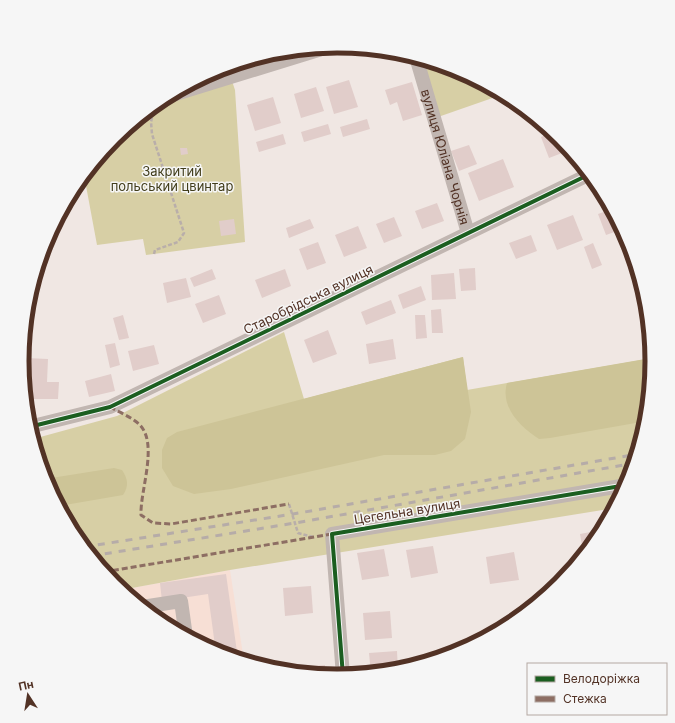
<svg xmlns="http://www.w3.org/2000/svg" width="675" height="723" viewBox="0 0 675 723" font-family="Inter,sans-serif">
<rect width="100%" height="100%" fill="#f0e7e3"/>
<g fill="#f7dfd5">
<polygon points="316,48 246,73 243,62 276,52"/>
<polygon points="230,570 244,661 217,653 162,624 121,590"/>
</g>
<g fill="#d7cfa5">
<polygon points="417,57 458,70 504,94 438,117"/>
<polygon points="243,62 246,73 173,94 217,70"/>
<polygon points="231,78 235,90 245,242 146,255 143,239 97,245 84,175 115,138 162,99"/>
<polygon points="284,332 304,399 463,357 467,390 653,358 647,423 629,482 615,508 230,570 121,590 114,584 75,537 46,482 33,439 117,416"/>
</g>
<g fill="#cdc497">
<polygon points="463,357 471,412 465,439 451,451 435,455 384,455 231,489 194,494 173,486 162,468 162,450 167,438 177,432"/>
<path d="M 651,358 L 653,362 L 647,421 L 550,438 L 539,439 C 520,427 500,407 507,383 Z"/>
<path d="M 114,468 L 122,470 C 128,479 129,486 123,495 L 59,506 L 45,479 Z"/>
</g>
<g fill="#e1cdca">
<polygon points="349,80 358,107 334,114 326,87"/>
<polygon points="412,82 422,115 403,121 397,102 390,105 385,90"/>
<polygon points="316,87 324,111 301,118 294,94"/>
<polygon points="273,97 281,123 255,131 247,105"/>
<polygon points="367,119 370,129 343,137 340,127"/>
<polygon points="328,124 331,134 304,142 301,132"/>
<polygon points="553,132 570,150 549,158 541,137"/>
<polygon points="283,134 286,144 259,152 256,142"/>
<polygon points="469,145 477,164 459,171 451,151"/>
<polygon points="180,148 187,148 188,154 181,155"/>
<polygon points="503,159 514,187 479,201 468,173"/>
<polygon points="69,197 69,213 61,212 65,206"/>
<polygon points="437,203 444,221 422,229 415,211"/>
<polygon points="612,209 623,229 606,235 598,214"/>
<polygon points="573,215 583,240 557,250 547,225"/>
<polygon points="394,217 402,236 384,243 376,224"/>
<polygon points="234,219 236,234 221,236 219,221"/>
<polygon points="310,219 314,228 289,238 286,228"/>
<polygon points="358,226 367,248 344,257 335,235"/>
<polygon points="531,235 537,251 516,259 509,243"/>
<polygon points="318,242 326,263 307,270 299,249"/>
<polygon points="593,243 602,265 592,269 584,247"/>
<polygon points="475,268 476,290 461,291 459,269"/>
<polygon points="212,269 216,279 194,287 190,278"/>
<polygon points="285,269 291,286 262,298 255,280"/>
<polygon points="454,273 456,299 432,300 431,275"/>
<polygon points="186,278 191,297 167,303 163,283"/>
<polygon points="421,286 426,300 403,309 398,295"/>
<polygon points="219,295 226,314 203,323 195,304"/>
<polygon points="391,300 396,313 366,325 361,312"/>
<polygon points="441,309 443,333 432,333 431,310"/>
<polygon points="123,315 129,338 119,340 113,318"/>
<polygon points="415,315 425,315 427,338 416,339"/>
<polygon points="328,330 337,354 313,363 304,340"/>
<polygon points="393,339 396,359 369,364 366,344"/>
<polygon points="115,343 120,365 110,368 105,345"/>
<polygon points="154,345 159,364 133,371 128,351"/>
<polygon points="26,358 48,359 47,382 59,382 58,399 26,399"/>
<polygon points="111,374 115,391 89,397 85,381"/>
<polygon points="601,530 600,537 584,557 580,534"/>
<polygon points="433,546 438,573 411,578 406,550"/>
<polygon points="384,549 389,576 362,580 357,553"/>
<polygon points="514,552 519,580 490,584 486,557"/>
<polygon points="226,574 238,659 216,653 208,594 162,601 160,583"/>
<polygon points="311,586 313,613 285,616 283,588"/>
<polygon points="390,611 392,638 365,640 363,613"/>
<polygon points="397,651 398,671 371,674 369,653"/>
<polygon points="453,653 453,655 426,663 425,655"/>
<polygon points="325,665 325,676 298,673 297,667"/>
</g>
<g fill="none" stroke-linecap="round" stroke-linejoin="round">
<g stroke="#b9aeaa" stroke-width="2.5" stroke-dasharray="4 2" stroke-linecap="butt">
<polyline points="154,254 155,250 178,242 184,233 152,134 151,122 154,109"/>
<polyline points="289,504 298,533 313,537"/>
</g>
<g stroke="#c1b6b1" stroke-width="14">
<path id="s1" d="M 416,57 L 468,233"/>
<polyline points="169,96 328,47"/>
<polyline points="29,427 110,407 590,174"/>
<polyline points="142,607 181,601 186,637"/>
<polyline points="343,676 332,534 627,485"/>
</g>
<g stroke="#b6aca8" stroke-width="3" stroke-dasharray="7 7" stroke-linecap="butt">
<polyline points="84,547 293,514 638,454"/>
<polyline points="91,556 295,523 635,463"/>
</g>
<g stroke="#8d6e63" stroke-width="3" stroke-dasharray="6 3" stroke-linecap="butt">
<path d="M 110,407 C 119,412 131,417 139,424 C 159,443 140,490 141,515 L 153,523 L 171,524 L 289,504"/>
<polyline points="104,572 332,534"/>
</g>
<defs>
<g id="cycleway">
<polyline points="29,427 110,407 590,174"/>
<polyline points="343,676 332,534 627,485"/>
</g>
</defs>
<use href="#cycleway" stroke="#f6f6f6" stroke-width="6"/>
<use href="#cycleway" stroke="#1b5e20" stroke-width="4"/>
</g>
<g text-anchor="middle" stroke-width="3" stroke-linejoin="round" paint-order="stroke">
<g font-size="13" fill="#523225" stroke="#f6f6f6">
<text dy="5" stroke="none"><textPath href="#s1" startOffset="104">вулиця Юліана Чорнія</textPath></text>
<text transform="translate(308 299) rotate(-26)" y="5">Старобрідська вулиця</text>
<text transform="translate(407 511) rotate(-9)" y="5">Цегельна вулиця</text>
</g>
<g font-size="13" fill="#413d1b" stroke="#f6f6f6">
<text x="172" y="176">Закритий<tspan x="172" dy="15">польський цвинтар</tspan></text>
</g>
</g>
<path d="M0 0H675V723H0ZM29 361a308 308 0 1 1 616 0a308 308 0 1 1-616 0Z" fill="#f6f6f6" fill-rule="evenodd"/>
<path fill="none" stroke="#523225" stroke-width="5" d="M29 361a308 308 0 1 1 616 0a308 308 0 1 1-616 0Z"/>
<rect x="527" y="663" width="140" height="52" fill="#f6f6f6" stroke="#b4a8a2"/>
<rect x="535" y="676" width="20" height="6" fill="#1b5e20" stroke="#b4a8a2"/>
<text x="563" y="683" font-size="12" fill="#523225">Велодоріжка</text>
<rect x="535" y="696" width="20" height="6" fill="#8d6e63" stroke="#b4a8a2"/>
<text x="563" y="703" font-size="12" fill="#523225">Стежка</text>
<g transform="translate(28 695) rotate(348)" stroke="#f6f6f6" stroke-width="3" paint-order="stroke">
<path d="M0-3L7 15L0 10L-7 15Z" fill="#523225"/>
<text y="-6" font-size="11" font-weight="bold" text-anchor="middle" fill="#523225">Пн</text>
</g>
</svg>
